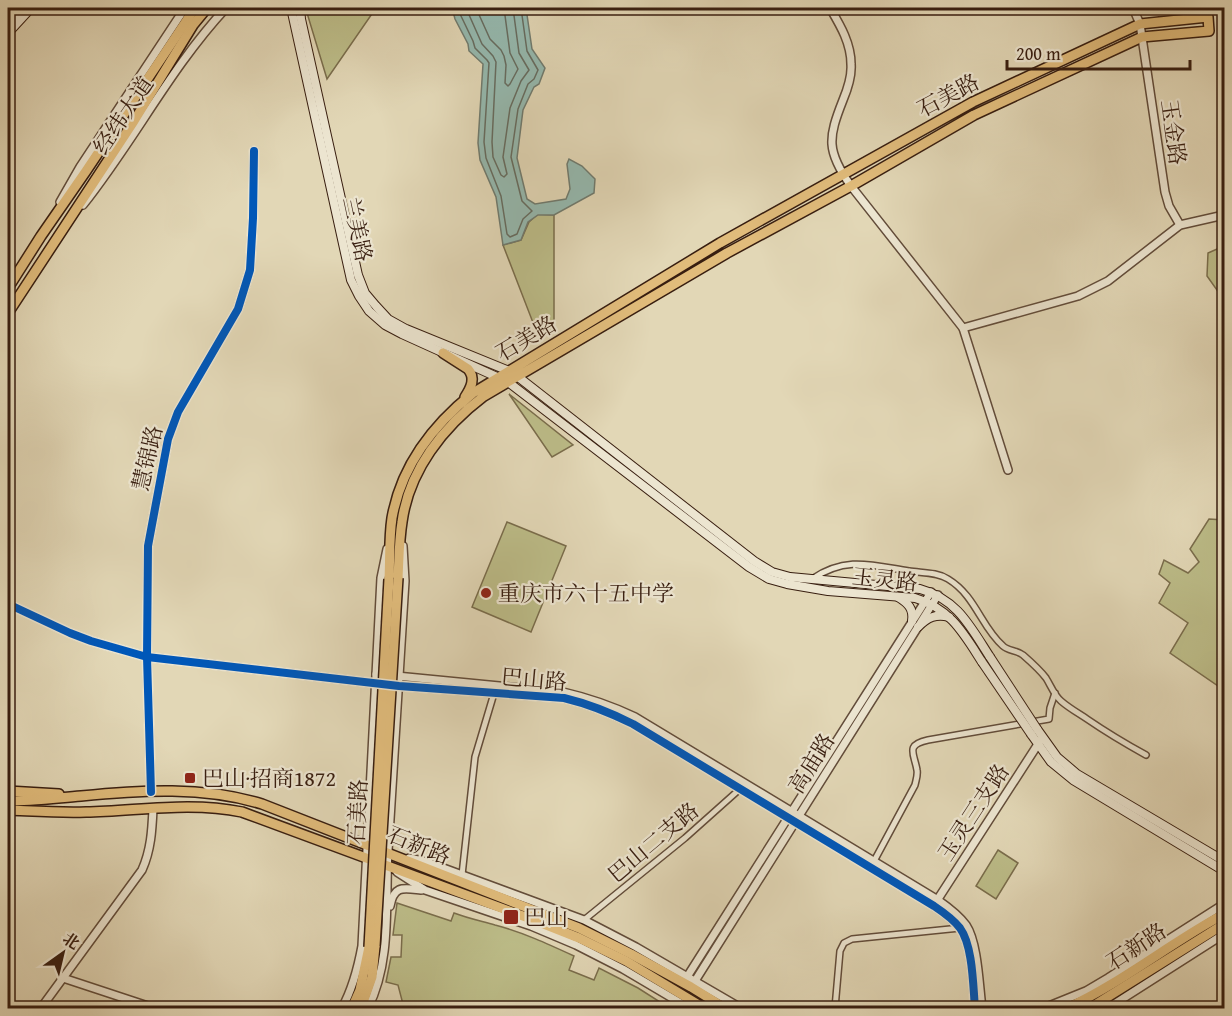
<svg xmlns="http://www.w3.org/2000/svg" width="1232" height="1016" viewBox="0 0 1232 1016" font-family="'Gentium Book Plus','Noto Serif SC',serif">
<rect width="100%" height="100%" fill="#e2d7b6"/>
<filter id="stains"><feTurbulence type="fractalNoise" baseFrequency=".00333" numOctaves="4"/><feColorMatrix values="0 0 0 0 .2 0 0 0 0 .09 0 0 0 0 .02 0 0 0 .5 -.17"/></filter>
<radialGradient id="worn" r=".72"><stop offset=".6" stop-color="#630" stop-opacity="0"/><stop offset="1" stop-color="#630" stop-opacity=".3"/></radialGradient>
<g fill="#bcbc88" stroke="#7a6d4c" stroke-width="1.5">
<polygon points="307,8 376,8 327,79 307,13"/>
<polygon points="538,214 554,215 554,330 537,333 503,245 521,240 529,222"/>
<polygon points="1224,246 1224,300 1207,276 1208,253"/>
<polygon points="509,394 573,445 552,457"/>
<polygon points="1209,519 1224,520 1224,690 1170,653 1188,623 1159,603 1170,583 1159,574 1164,560 1188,573 1199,562 1190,549"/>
<polygon points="507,522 566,546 531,632 472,607"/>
<polygon points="998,850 1018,863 996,899 976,886"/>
<path d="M 397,903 L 451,921 L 454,913 C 467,918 481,921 495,925 C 522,932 548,944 574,956 L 569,970 L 594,980 L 599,968 L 638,988 L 668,1007 L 669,1008 L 404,1008 L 398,985 L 386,982 L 391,957 L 401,957 L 402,935 L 393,935 Z"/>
</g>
<polygon fill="#95b9af" stroke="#707b6f" stroke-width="1.5" points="452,8 526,8 532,49 545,68 539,84 534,87 523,110 517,158 527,199 535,204 566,199 570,189 567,164 569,159 582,166 595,179 594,193 554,215 538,215 528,222 521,240 503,245 496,197 480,160 478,143 483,64 469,51 468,44 455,19"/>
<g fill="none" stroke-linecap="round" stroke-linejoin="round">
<g stroke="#666c60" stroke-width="1.5">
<polyline points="459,8 461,16 473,41 475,48 487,60 489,63 484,142 486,158 501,196 507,234 510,237 517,234 523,219 532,211 522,201 511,157 518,109 528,84 534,79 538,70 527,51 521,8"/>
<polyline points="466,8 482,44 493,56 496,62 492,142 493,157 501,175 504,177 507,174 503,157 510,108 521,81 529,70 519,53 513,8"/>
<polyline points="476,8 490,39 501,50 504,56 506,65 505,83 508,86 510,84 518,69 510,53 504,8"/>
</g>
<defs>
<g id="minor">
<path d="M 812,579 C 846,556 871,565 909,571 C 922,573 937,572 948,579 C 976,596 981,627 1003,646 C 1008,651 1017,650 1023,655 C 1031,662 1040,670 1046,678 C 1051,686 1054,695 1061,701 C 1069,708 1078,713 1087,719 C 1106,732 1126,744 1146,755"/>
<path d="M 873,863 L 915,785 C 916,780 918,775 917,770 C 914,753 905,745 928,740 L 1049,719 L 1050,708 L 1055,693"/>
<polyline points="462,875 475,757 495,690"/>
<polyline points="584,920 685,838 741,788"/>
<polyline points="835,1008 840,951 844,943 852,939 960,928"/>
</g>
<g id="tertiary">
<path d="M 830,8 C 840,25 851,43 851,64 C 852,76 848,88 843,100 C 828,138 826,151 851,186 L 963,328 L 1008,470"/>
<polyline points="1133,8 1140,24 1165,192 1169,206 1180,225"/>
<polyline points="60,202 80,167 185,8"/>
<path d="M 83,205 C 134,141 171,67 226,8"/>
<polyline points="963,328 1078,296 1108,281 1180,225 1224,215"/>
<path d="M 8,604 L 70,633 L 91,641 L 147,657 L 399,686 L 564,698 C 589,704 609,712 633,724 L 934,906 C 943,912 953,919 960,928 C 973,946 973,986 975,1008"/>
<path d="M 376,674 L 563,692 C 589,698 612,706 635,717 L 938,900 C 948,907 959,915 966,925 C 978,943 979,986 982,1008"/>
<polyline points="151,792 147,657 148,546 168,439 178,412 238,309 250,270 253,218 254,151"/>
<polyline points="409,858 427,862 584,920 636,947 741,1008"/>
<polyline points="397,872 425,890 531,926 576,945 623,969 689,1008"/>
<polyline points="936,902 1042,738"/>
<path d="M 390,906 C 394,885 403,888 421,890"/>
<polyline points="687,977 931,592"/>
<polyline points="63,978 154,1008"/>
<polyline points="695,981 938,595"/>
<path d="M 41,1008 L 142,870 C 151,850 152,830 153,809"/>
<path d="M 342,1008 C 353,988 358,968 362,946 L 381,578 L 387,549"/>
<path d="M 368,1008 C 392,960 385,904 388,851 C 394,761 400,671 405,581 L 403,546"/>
<polyline points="1044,1008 1086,991 1108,978 1224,904"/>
<polyline points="1108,1008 1224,934"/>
</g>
<g id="secondary">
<path d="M 291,8 L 351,280 L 359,296 L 369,311 L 385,325 L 402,334 L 508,382 L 749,567 L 769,579 L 787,584 L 828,591 L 915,598 C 950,608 964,634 982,662"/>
<path d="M 300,8 L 301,19 L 358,275 L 365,293 L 376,306 L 388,319 L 406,329 L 509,371 L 517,376 L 754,561 L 772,572 L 790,577 L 920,589 C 957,599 970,626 990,657"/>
<polyline points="8,23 22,8"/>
<polyline points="8,33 31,8"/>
<path d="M 898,597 C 908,603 914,609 912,621"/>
<path d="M 918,627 C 927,618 936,613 949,617"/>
<polyline points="1037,729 1057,757 1077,774 1224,861"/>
<polyline points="1031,734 1051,762 1073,780 1224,871"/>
</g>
<g id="primary">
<polyline points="8,288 41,236 86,171 195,8"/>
<polyline points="8,313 134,121 193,25 207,8"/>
<path d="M 443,353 L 468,369 C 476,378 471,388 465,397"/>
<path d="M 389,579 C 390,559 389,538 392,518 C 401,467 433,425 473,393 L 720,243 L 973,102 L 1140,24 L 1208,17 L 1209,31 L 1142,37 L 974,115 L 851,186 L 727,253 L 484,396 C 443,427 409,470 402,522 C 399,540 399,560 398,578"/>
<polyline points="8,791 59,794"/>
<path d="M 8,801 C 32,801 56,798 81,796 C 141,790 204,786 262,804 L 579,928 L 631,954 L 691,987 L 725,1008"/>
<path d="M 8,810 C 33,811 60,813 86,812 C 138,811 190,801 242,812 L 531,919 L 579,938 L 626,961 L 704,1008"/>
<polyline points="352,1008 360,990 369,947"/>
<polyline points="361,1008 372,977 375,946"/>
<path d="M 1067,1008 C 1123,982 1170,943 1224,914"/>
<polyline points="1090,1008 1224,924"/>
</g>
</defs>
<use href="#minor" stroke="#624c3a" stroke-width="8"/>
<use href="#tertiary" stroke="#624c3a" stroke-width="10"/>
<use href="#secondary" stroke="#381e10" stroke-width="10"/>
<use href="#primary" stroke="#381e10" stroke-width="12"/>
<use href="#minor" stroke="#ece5d0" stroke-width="5"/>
<use href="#tertiary" stroke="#ece5d0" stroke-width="7"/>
<use href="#secondary" stroke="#ece5d0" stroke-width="8"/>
<use href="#primary" stroke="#e1bc7b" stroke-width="9"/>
<defs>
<g id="secondary-bridge">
<polyline points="990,657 1037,729"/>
<polyline points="982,662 1031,734"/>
</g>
<g id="primary-bridge">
<polyline points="375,946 398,578"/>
<polyline points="369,947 389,579"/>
</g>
</defs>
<use href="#secondary-bridge" stroke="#381e10" stroke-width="10" stroke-linecap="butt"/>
<use href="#primary-bridge" stroke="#381e10" stroke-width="12" stroke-linecap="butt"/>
<use href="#secondary-bridge" stroke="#ece5d0" stroke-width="8"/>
<use href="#primary-bridge" stroke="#e1bc7b" stroke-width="9"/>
<defs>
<g id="cycleway">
<path d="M 8,604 L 70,633 L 91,641 L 147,657 L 399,686 L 564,698 C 589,704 609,712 633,724 L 934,906 C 943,912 953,919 960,928 C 973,946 973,986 975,1008"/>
<polyline points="151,792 147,657 148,546 168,439 178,412 238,309 250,270 253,218 254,151"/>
</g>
</defs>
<use href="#cycleway" stroke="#ece5d0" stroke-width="11"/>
<use href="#cycleway" stroke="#0057b8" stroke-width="8"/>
</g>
<g fill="#8f2418" stroke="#ece5d0" stroke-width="2">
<circle cx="486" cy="593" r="6"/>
<rect x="184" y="772" width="12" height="12" rx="3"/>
<rect x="503" y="909" width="16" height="16" rx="3"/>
</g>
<g text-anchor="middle" stroke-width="4.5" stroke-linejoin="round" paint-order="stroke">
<g font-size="22" fill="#381e10" stroke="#ece5d0">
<text transform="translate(948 95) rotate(-28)" y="8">石美路</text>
<text transform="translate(123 115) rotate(-56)" y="8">经纬大道</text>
<text transform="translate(1174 132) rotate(82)" y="8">玉金路</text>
<text transform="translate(358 229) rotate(78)" y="8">兰美路</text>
<text transform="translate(526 338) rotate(-31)" y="8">石美路</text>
<text transform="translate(147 458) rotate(-77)" y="8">慧锦路</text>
<text transform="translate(885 579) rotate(6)" y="8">玉灵路</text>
<text transform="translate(534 679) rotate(5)" y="8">巴山路</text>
<text transform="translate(811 763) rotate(-58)" y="8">高庙路</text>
<text transform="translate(357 812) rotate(-87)" y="8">石美路</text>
<text transform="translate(973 812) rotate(-57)" y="8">玉灵三支路</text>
<text transform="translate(653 842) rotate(-40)" y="8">巴山二支路</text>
<text transform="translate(419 845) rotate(22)" y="8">石新路</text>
<text transform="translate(1136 946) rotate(-33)" y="8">石新路</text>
</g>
<g font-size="22" fill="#381e10" stroke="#ece5d0" text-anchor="start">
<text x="498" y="601">重庆市六十五中学</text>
<text x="202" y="786">巴山‧招商1872</text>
<text x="524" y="925">巴山</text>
</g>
</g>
<rect width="1232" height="1016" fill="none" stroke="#e2d7b6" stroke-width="30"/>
<rect x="9" y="9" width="1214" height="998" fill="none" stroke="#381e10" stroke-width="3"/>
<rect x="15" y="15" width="1202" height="986" fill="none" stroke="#381e10" stroke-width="1.5"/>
<g transform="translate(63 953) rotate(34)" stroke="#ece5d0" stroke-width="4.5" paint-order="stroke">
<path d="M0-4.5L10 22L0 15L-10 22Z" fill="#381e10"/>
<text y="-9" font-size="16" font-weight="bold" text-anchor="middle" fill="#381e10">北</text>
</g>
<path d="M1007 60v9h183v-9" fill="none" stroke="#381e10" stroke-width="3"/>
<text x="1016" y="60" font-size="18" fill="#381e10" stroke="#ece5d0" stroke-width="4.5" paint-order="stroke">200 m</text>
<rect width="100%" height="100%" filter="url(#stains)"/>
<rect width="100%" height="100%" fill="url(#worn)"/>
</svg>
